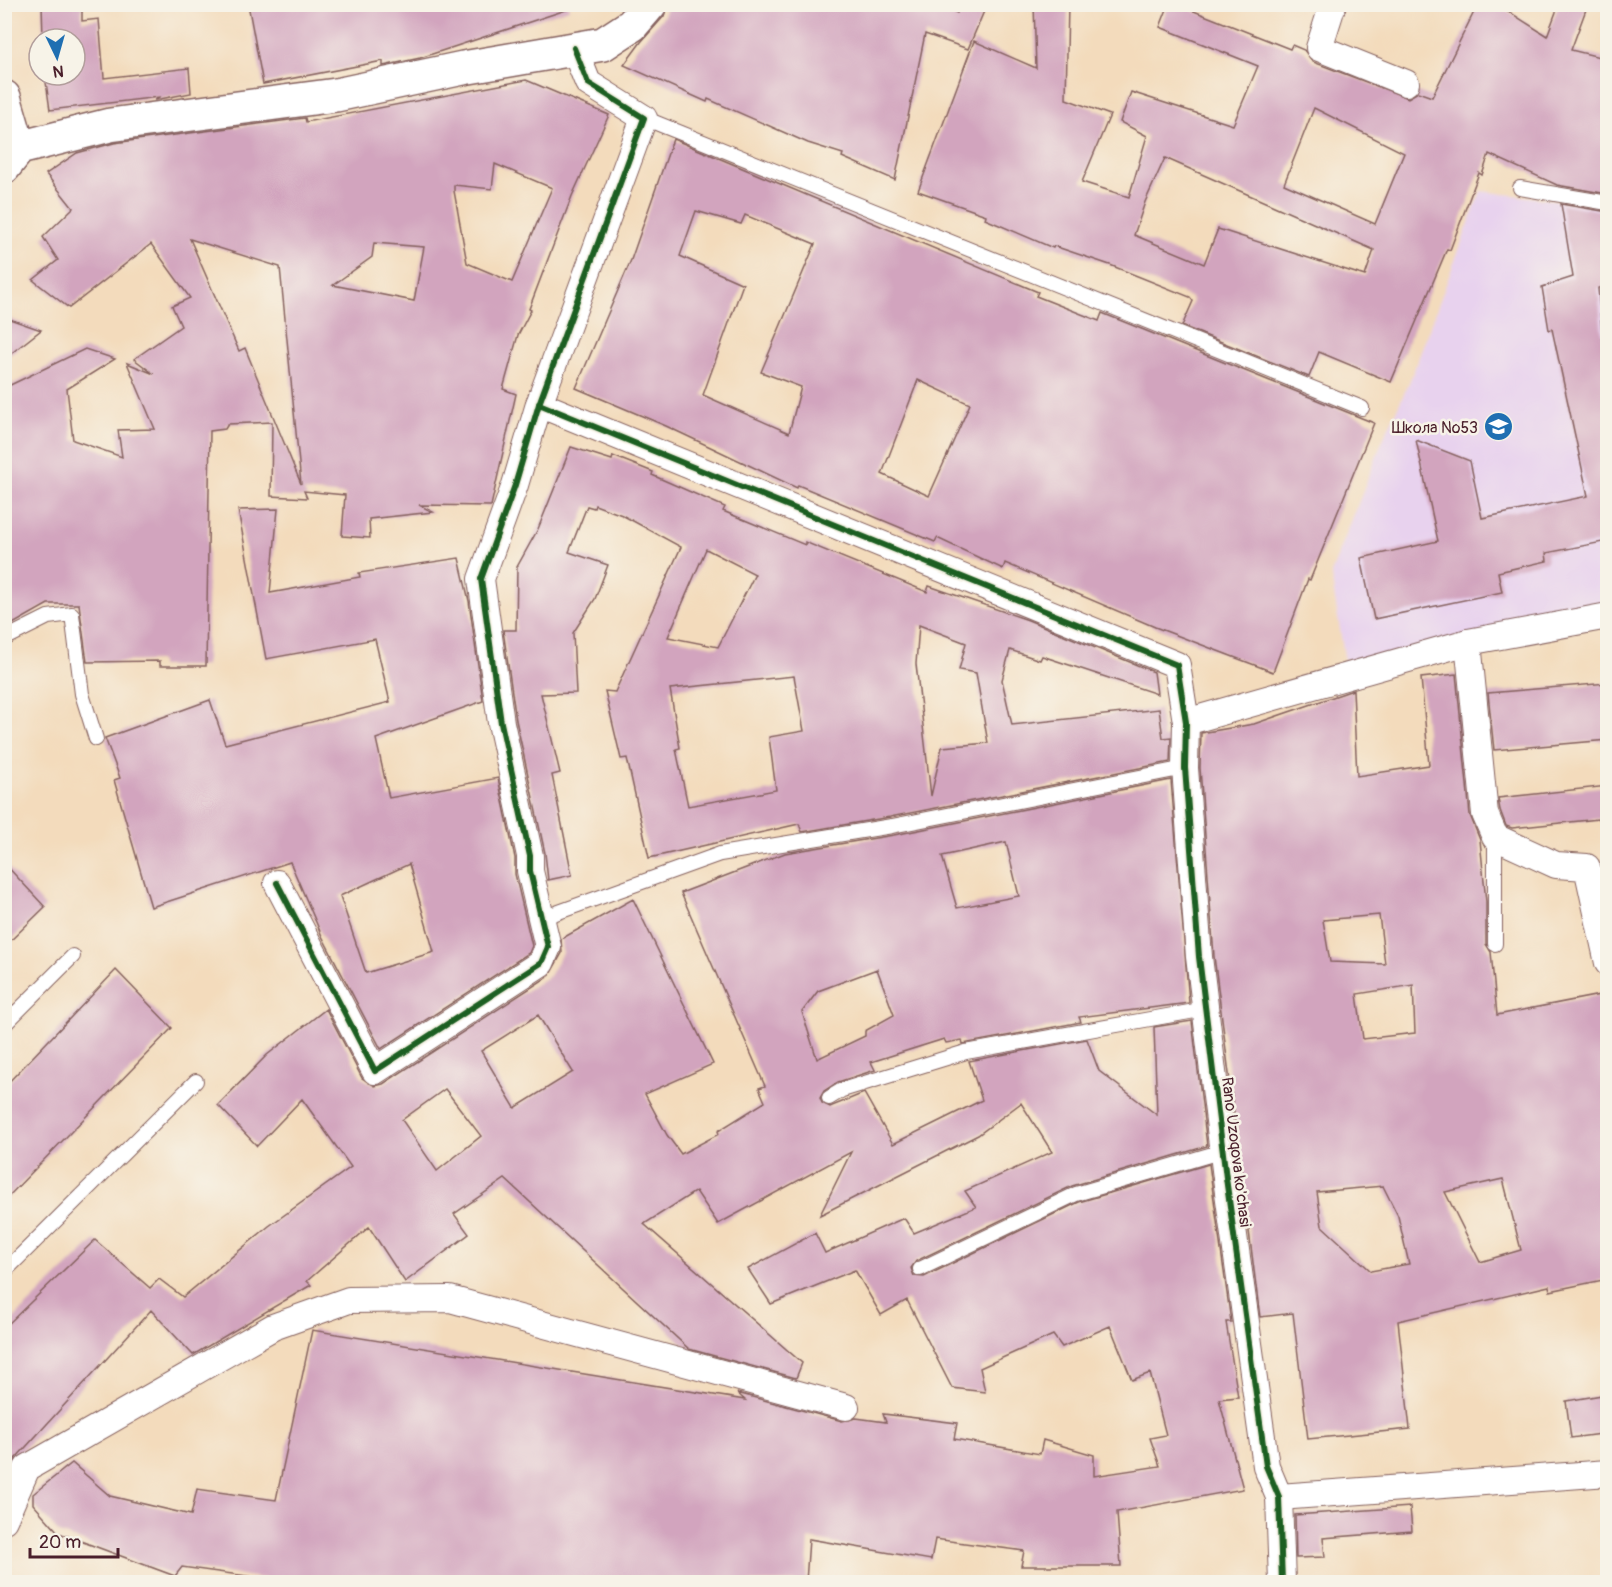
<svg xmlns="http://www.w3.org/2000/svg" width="1612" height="1587" viewBox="0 0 1612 1587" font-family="Pangolin,sans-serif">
<rect width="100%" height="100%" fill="#f7f3e8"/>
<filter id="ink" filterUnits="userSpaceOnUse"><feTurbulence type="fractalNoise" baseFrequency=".0167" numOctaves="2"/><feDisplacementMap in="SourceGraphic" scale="12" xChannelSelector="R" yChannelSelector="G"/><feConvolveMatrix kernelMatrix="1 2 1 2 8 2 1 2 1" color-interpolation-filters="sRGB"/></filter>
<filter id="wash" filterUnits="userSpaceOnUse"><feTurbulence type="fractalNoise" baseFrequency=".008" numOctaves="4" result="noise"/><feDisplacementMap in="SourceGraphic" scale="24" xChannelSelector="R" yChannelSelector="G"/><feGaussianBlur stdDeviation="1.35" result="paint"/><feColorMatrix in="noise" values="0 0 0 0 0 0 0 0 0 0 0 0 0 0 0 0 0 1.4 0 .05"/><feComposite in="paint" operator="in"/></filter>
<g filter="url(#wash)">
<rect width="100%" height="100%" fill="#f3dbbc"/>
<polygon fill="#e8d2ee" points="1481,191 1607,207 1607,606 1346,667 1331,574 1382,442 1409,383"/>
<g id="blocks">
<g fill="#d2a4be" fill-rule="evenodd">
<polygon points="42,4 82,4 82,21 99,19 104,78 189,68 191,93 155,100 159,97 50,110 45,75 75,75 75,39 43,39"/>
<polygon points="248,4 568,4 569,9 420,58 383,66 383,61 263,84"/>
<polygon points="668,4 936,4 957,13 960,4 987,4 968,49 925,34 895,180 842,157 843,154 808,143 708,99 707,102 624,65 641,42 664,16"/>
<path d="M 1034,4 L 1068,4 L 1066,99 L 1110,115 L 1082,182 L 1129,197 L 1147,136 L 1120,122 L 1131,92 L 1233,125 L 1258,66 L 1160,27 L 1169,4 L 1176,4 L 1290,49 L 1292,45 L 1304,50 L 1313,62 L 1408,98 L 1418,92 L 1432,97 L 1478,4 L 1497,4 L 1547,36 L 1559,4 L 1588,4 L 1571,50 L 1608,59 L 1608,194 L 1557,185 L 1489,154 L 1482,175 L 1479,173 L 1450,250 L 1447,249 L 1391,382 L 1319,352 L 1309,377 L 1182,326 L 1193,301 L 1190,297 L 1110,265 L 1054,246 L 1053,248 L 985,219 L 986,215 L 918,191 L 974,41 L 1036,68 ZM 1314,108 L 1404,153 L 1375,224 L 1284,184 ZM 1165,158 L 1374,250 L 1365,276 L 1218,229 L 1204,264 L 1134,235 L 1145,202 Z"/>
<path d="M 526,80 L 609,115 L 572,196 L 529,309 L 531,310 L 518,335 L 503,389 L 516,394 L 491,506 L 419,505 L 433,512 L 369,519 L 370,538 L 342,536 L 345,495 L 304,491 L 307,498 L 271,496 L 272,422 L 228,424 L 225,429 L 210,431 L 206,666 L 160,666 L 160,661 L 87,662 L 79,604 L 48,604 L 4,629 L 4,388 L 85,349 L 115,359 L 67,389 L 73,440 L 122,457 L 118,430 L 155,429 L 127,363 L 154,374 L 134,359 L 181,326 L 172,306 L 190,298 L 151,244 L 69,308 L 33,280 L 58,260 L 43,237 L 73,208 L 46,174 L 77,153 L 114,143 L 305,118 L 306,122 ZM 495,164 L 552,188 L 512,282 L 467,263 L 454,191 L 454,185 L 492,189 ZM 190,239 L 280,267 L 301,484 L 245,348 L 239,351 ZM 374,243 L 424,247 L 414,301 L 333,285 L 372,257 Z"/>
<path d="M 673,139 L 1038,292 L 1036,296 L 1099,321 L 1102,313 L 1374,423 L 1310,580 L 1308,579 L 1273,672 L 1155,627 L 1005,563 L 1003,569 L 937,538 L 935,542 L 798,485 L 797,488 L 666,426 L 576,388 L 631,260 ZM 696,211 L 741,224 L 745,215 L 815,244 L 761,372 L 801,387 L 789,433 L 703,395 L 743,284 L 680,256 ZM 918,380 L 970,404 L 929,496 L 882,474 Z"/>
<polygon points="1561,204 1608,212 1608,286 1598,288 1603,345 1608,344 1608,541 1546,553 1547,561 1498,572 1502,592 1374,619 1361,558 1438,541 1416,440 1470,461 1482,518 1588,496 1552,329 1549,330 1542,287 1573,277"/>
<polygon points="4,317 41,330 4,359"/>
<path d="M 571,447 L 612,460 L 613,456 L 653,472 L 652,475 L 725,507 L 723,511 L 805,545 L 805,542 L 927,592 L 929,586 L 1028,620 L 1154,672 L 1157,694 L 1042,656 L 1040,660 L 1010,650 L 1002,680 L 1012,725 L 1159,709 L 1163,738 L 1171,737 L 1170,762 L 890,817 L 802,832 L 799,824 L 649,858 L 627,758 L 621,759 L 605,691 L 615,692 L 681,547 L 622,515 L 595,505 L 594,508 L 587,506 L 569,552 L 608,565 L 595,599 L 573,633 L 576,693 L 541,694 L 560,773 L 552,775 L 572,875 L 548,880 L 545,853 L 516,720 L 503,630 L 516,630 L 517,567 L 538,529 ZM 706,549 L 755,574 L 718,647 L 668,637 ZM 919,625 L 966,643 L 959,670 L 976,673 L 988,743 L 942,747 L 931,796 L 916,664 ZM 794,676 L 804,731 L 769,737 L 776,790 L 688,806 L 676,749 L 680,748 L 670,689 Z"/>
<path d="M 278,509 L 270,593 L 360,577 L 359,573 L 459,558 L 469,601 L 483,701 L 376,739 L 389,798 L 498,778 L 515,858 L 515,874 L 532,946 L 529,953 L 381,1049 L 322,936 L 290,862 L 151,907 L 114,780 L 120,778 L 105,738 L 210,700 L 225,744 L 390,702 L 375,639 L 266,659 L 238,510 ZM 409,864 L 434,952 L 366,973 L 340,896 Z"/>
<path d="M 1456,674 L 1470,815 L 1480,840 L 1486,902 L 1486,944 L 1491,952 L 1497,1015 L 1600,995 L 1608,1032 L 1608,1279 L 1550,1291 L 1549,1286 L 1398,1321 L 1410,1429 L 1308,1439 L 1293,1313 L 1260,1317 L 1214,956 L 1200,768 L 1201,733 L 1254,724 L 1353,690 L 1357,776 L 1429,765 L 1421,678 ZM 1379,915 L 1385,964 L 1330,962 L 1323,920 ZM 1413,985 L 1415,1033 L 1363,1039 L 1357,994 ZM 1503,1179 L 1521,1250 L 1480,1262 L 1445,1192 ZM 1383,1186 L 1398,1216 L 1409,1264 L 1371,1271 L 1322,1226 L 1317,1192 Z"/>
<polygon points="1608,683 1608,740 1494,750 1488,693"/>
<path d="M 1171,780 L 1189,1003 L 1079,1017 L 1081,1022 L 963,1044 L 962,1040 L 946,1043 L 944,1039 L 871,1062 L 875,1070 L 838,1082 L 824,1091 L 820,1098 L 822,1103 L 830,1107 L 864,1093 L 893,1144 L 982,1100 L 969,1061 L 1087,1039 L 1099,1071 L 1157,1115 L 1154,1027 L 1192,1021 L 1207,1146 L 1072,1186 L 916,1261 L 911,1268 L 914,1276 L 924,1277 L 1079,1202 L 1209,1164 L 1231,1322 L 1226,1322 L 1238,1397 L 1219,1399 L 1243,1489 L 1117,1512 L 1121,1566 L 1021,1566 L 1024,1551 L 935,1539 L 931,1560 L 809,1539 L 806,1582 L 289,1582 L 182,1567 L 175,1576 L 59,1533 L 33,1504 L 33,1494 L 72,1463 L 110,1496 L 191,1515 L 197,1489 L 276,1500 L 312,1330 L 745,1400 L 737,1393 L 842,1421 L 856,1418 L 886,1422 L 883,1414 L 957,1423 L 954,1439 L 1040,1454 L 1043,1440 L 1094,1455 L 1094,1476 L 1160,1466 L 1150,1438 L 1166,1435 L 1150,1373 L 1132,1380 L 1110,1326 L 1062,1347 L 1053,1335 L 980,1368 L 985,1392 L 952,1388 L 907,1300 L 881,1315 L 855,1270 L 771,1304 L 748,1269 L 815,1233 L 825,1253 L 904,1218 L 914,1233 L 976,1207 L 965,1191 L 1052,1152 L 1021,1103 L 978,1135 L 820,1215 L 851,1152 L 718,1224 L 696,1191 L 644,1224 L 802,1363 L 796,1378 L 689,1349 L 505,1179 L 454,1214 L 469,1234 L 405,1282 L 369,1227 L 307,1281 L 311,1285 L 193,1355 L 151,1310 L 4,1471 L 4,1328 L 95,1240 L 150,1288 L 159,1279 L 183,1297 L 269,1226 L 351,1167 L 302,1099 L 257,1146 L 218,1105 L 267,1055 L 326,1009 L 362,1078 L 375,1086 L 383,1084 L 549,976 L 562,953 L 561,939 L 633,899 L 713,1064 L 645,1094 L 667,1135 L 681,1154 L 719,1134 L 718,1131 L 765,1102 L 759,1088 L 765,1086 L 681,893 L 785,853 L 894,835 ZM 1006,842 L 1019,896 L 957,908 L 942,856 ZM 877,969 L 894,1015 L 865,1031 L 865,1036 L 817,1059 L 802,1012 L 818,991 ZM 538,1015 L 573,1072 L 515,1108 L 481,1051 ZM 445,1089 L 481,1136 L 437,1171 L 402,1120 Z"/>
<polygon points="1608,786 1608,818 1512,828 1506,826 1500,810 1498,798"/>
<polygon points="4,863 45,907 4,947"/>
<polygon points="116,970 172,1028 4,1201 4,1087"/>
<polygon points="1608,1394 1608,1433 1571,1438 1566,1401"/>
<polygon points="1410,1507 1412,1531 1323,1538 1325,1557 1296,1558 1295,1515"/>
</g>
</g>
</g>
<g filter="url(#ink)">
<use href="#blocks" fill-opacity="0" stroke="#85615e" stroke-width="1.5"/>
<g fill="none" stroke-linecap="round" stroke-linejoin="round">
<defs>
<g id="lane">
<polyline points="644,118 1362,408"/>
<polyline points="1520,188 1608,203"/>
<polyline points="4,639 48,617 72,614 82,694 96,739"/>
<polyline points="1495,837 1495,944"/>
<polyline points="542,918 720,854 892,826 1185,768"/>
<polyline points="4,1025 73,956"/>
<polyline points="829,1098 842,1090 966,1052 1206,1009"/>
<polyline points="920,1269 1076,1194 1223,1151"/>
<polyline points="4,1272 196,1081"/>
</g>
<g id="street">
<polyline points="1333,4 1319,48 1406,83"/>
<polyline points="539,404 1177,665 1186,722 1185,768 1199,957 1226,1178 1266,1466 1279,1497 1282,1582"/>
<polyline points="1468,642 1485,814 1495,837 1556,865 1587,867 1608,963"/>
<polyline points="1186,722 1468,642 1608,616"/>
<polyline points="277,883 375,1071 541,963 548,947 530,871 530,856 501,723 481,579 515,485 539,404 644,118 588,83 574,48"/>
<polyline points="1279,1497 1608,1473"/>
<polyline points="4,1520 27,1468 273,1327 349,1300 450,1299 846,1407"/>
</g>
<g id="secondary">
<polyline points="4,97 19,148"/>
<polyline points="4,167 19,148 110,125 336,95 463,68 603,44 632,25 650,4"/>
</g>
</defs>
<use href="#lane" stroke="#85615e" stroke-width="16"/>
<use href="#street" stroke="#85615e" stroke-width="28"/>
<use href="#secondary" stroke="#85615e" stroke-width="36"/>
<use href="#lane" stroke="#fff" stroke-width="14"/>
<use href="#street" stroke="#fff" stroke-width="26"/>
<use href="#secondary" stroke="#fff" stroke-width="33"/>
<defs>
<g id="cycleway">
<polyline points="539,404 1177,665 1186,722 1185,768 1199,957 1226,1178 1266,1466 1279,1497 1282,1582"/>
<polyline points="277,883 375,1071 541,963 548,947 530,871 530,856 501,723 481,579 515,485 539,404 644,118 588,83 574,48"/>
</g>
</defs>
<use href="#cycleway" stroke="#f7f3e8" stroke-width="10"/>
<use href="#cycleway" stroke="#1b5e20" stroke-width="6"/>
</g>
</g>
<defs>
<symbol id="school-disc" viewBox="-11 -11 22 22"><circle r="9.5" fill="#1f6fb2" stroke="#f7f3e8"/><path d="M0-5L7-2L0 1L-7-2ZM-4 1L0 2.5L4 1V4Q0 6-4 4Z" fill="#fff"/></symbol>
</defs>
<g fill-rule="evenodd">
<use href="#school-disc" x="1482" y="410" width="33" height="33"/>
</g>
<g text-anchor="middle" stroke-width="5" stroke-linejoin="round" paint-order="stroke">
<g font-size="16" fill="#4a1f2b" stroke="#f7f3e8" text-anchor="end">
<text x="1478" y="433">Школа №53</text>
</g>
<g font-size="16" fill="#4a1f2b" stroke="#f7f3e8">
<text transform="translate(1237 1152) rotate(83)" y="6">Rano Uzoqova ko'chasi</text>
</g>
</g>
<rect width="1612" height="1587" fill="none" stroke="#f7f3e8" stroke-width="24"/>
<g transform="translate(57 57) rotate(175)"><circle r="28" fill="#f7f3e8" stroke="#b29e9c" stroke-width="1.5"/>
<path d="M0-4.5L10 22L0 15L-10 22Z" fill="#1f6fb2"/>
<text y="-9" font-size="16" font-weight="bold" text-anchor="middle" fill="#4a1f2b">N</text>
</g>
<path d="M30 1548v9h88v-9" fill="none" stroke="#4a1f2b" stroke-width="3"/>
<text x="39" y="1548" font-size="18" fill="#4a1f2b" stroke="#f7f3e8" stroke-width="4.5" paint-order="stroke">20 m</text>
</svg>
